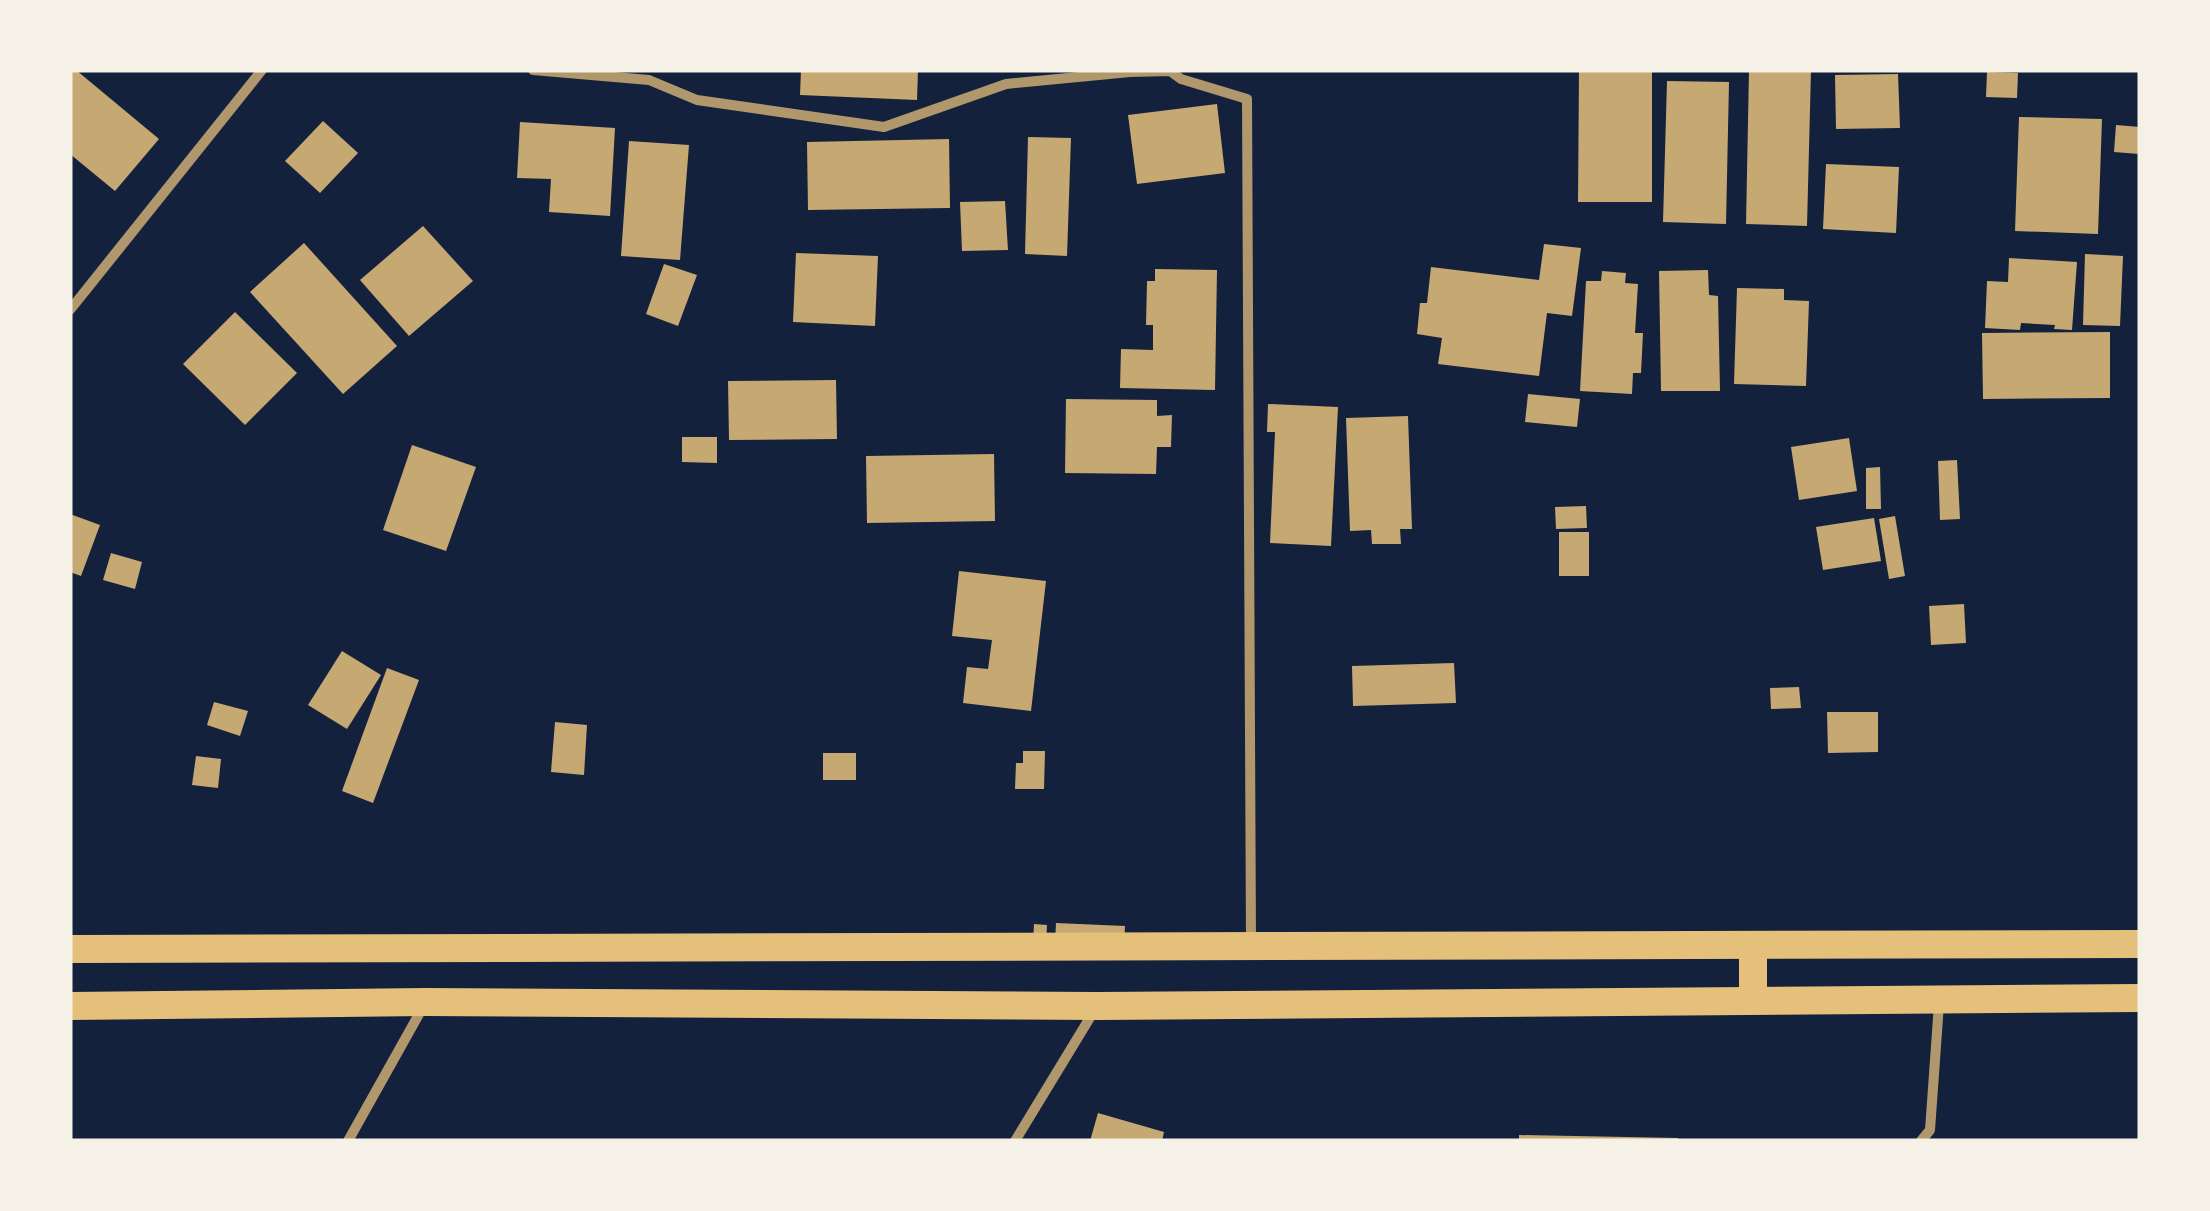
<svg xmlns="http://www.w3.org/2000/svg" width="2210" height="1211" viewBox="0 0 2210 1211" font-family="'Varela Round',sans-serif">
<rect width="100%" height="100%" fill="#14213d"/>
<g fill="#c6a872">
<polygon points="70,70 76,70 159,139 115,191 70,154"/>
<polygon points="801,70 918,70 917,100 800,95"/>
<polygon points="1579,70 1652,70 1652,202 1578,202"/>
<polygon points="1749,70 1811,70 1807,226 1746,224"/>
<polygon points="1987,72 2018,73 2017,98 1986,97"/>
<polygon points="1898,74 1900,128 1836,129 1835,75"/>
<polygon points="1667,81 1729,82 1726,224 1663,222"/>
<polygon points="1217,104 1225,173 1137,184 1128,115"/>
<polygon points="2019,117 2102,119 2098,234 2015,231"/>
<polygon points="323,121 358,153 320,193 285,161"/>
<polygon points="520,122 615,128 610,216 549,212 551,179 517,178"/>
<polygon points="2116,125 2140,127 2139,154 2114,152"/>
<polygon points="1028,137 1071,138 1067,256 1025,254"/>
<polygon points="949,139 950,208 808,210 807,142"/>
<polygon points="629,141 689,145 680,260 621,256"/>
<polygon points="1826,164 1899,167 1896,233 1823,229"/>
<polygon points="1005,201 1008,250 962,251 960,202"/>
<polygon points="423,226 473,281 409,336 360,280"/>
<polygon points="304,243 397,346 343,394 250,292"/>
<polygon points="1544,244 1581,248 1572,316 1547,313 1539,376 1438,364 1442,338 1417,334 1420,303 1427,303 1431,267 1539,280"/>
<polygon points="796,253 878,256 875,326 793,322"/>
<polygon points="2085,254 2123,256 2120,326 2083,325"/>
<polygon points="2009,258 2077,262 2072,330 2054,329 2055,325 2021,323 2020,330 1985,328 1987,281 2008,282"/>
<polygon points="664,264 697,275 678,326 646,314"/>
<polygon points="1155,269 1217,270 1215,390 1120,388 1121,349 1153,350 1153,325 1146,325 1147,281 1155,281"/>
<polygon points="1708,270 1709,295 1718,296 1720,391 1661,391 1659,271"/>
<polygon points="1602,271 1626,273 1625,283 1638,284 1635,333 1643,333 1641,373 1633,373 1632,394 1580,391 1586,281 1601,281"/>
<polygon points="1737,288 1784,289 1784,300 1809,301 1806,386 1734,384"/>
<polygon points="235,312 297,373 245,425 183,364"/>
<polygon points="2110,332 2110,398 1983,399 1982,333"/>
<polygon points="836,380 837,439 729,440 728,381"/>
<polygon points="1528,394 1580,399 1577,427 1525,422"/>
<polygon points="1066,399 1157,400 1157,416 1172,415 1171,447 1157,447 1156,474 1065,473"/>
<polygon points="1268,404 1338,407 1331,546 1270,543 1275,432 1267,432"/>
<polygon points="1408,416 1412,529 1400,529 1401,544 1372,544 1371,530 1350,531 1346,418"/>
<polygon points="682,437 717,437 717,463 682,462"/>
<polygon points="1849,438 1857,491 1799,500 1791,447"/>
<polygon points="412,445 476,467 446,551 383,530"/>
<polygon points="994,454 995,521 867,523 866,456"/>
<polygon points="1957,460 1960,519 1940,520 1938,461"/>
<polygon points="1880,467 1881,509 1866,509 1866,468"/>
<polygon points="1586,506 1587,528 1556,529 1555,507"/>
<polygon points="70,514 100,525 81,576 70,572"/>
<polygon points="1895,516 1905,576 1889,579 1879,519"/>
<polygon points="1874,518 1881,561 1823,570 1816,527"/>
<rect x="1559" y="532" width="30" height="44"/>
<polygon points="111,553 142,562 135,589 103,580"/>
<polygon points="959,571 1046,581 1031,711 963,703 967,667 988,669 992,640 952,636"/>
<polygon points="1964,604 1966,643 1931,645 1929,606"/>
<polygon points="342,651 381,675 347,729 308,705"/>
<polygon points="1454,663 1456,703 1353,706 1352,666"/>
<polygon points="387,668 419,680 373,803 342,791"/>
<polygon points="1799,687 1801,708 1771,709 1770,688"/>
<polygon points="214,702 248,711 240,736 207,725"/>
<polygon points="1827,712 1878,712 1878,752 1828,753"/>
<polygon points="555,722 587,725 584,775 551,772"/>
<polygon points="1023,751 1045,751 1044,789 1015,789 1016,763 1023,763"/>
<rect x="823" y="753" width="33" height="27"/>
<polygon points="196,756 221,759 218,788 192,785"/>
<polygon points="1056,923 1125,926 1124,945 1055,943"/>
<polygon points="1034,924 1047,925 1046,944 1033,943"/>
<polygon points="1098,1113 1164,1132 1162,1141 1090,1141"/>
<polygon points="1519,1135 1678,1138 1678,1141 1519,1141"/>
</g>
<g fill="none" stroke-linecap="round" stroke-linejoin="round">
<g stroke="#b1986c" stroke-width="10">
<polyline points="533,70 649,80 697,100 884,127 1006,84 1130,72 1170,71 1181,79 1247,99 1251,944"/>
<polyline points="70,310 262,70"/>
<polyline points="348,1141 423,1007"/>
<polyline points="1015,1141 1094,1011"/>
<polyline points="1921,1141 1930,1130 1939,1004"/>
</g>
<g stroke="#e5c07b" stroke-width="28">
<polyline points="1753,947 1753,998"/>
<polyline points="70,949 2140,944"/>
<polyline points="70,1006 425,1002 1097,1006 2140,998"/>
</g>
</g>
<rect width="2210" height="1211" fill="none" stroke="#f6f1e7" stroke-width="145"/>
</svg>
